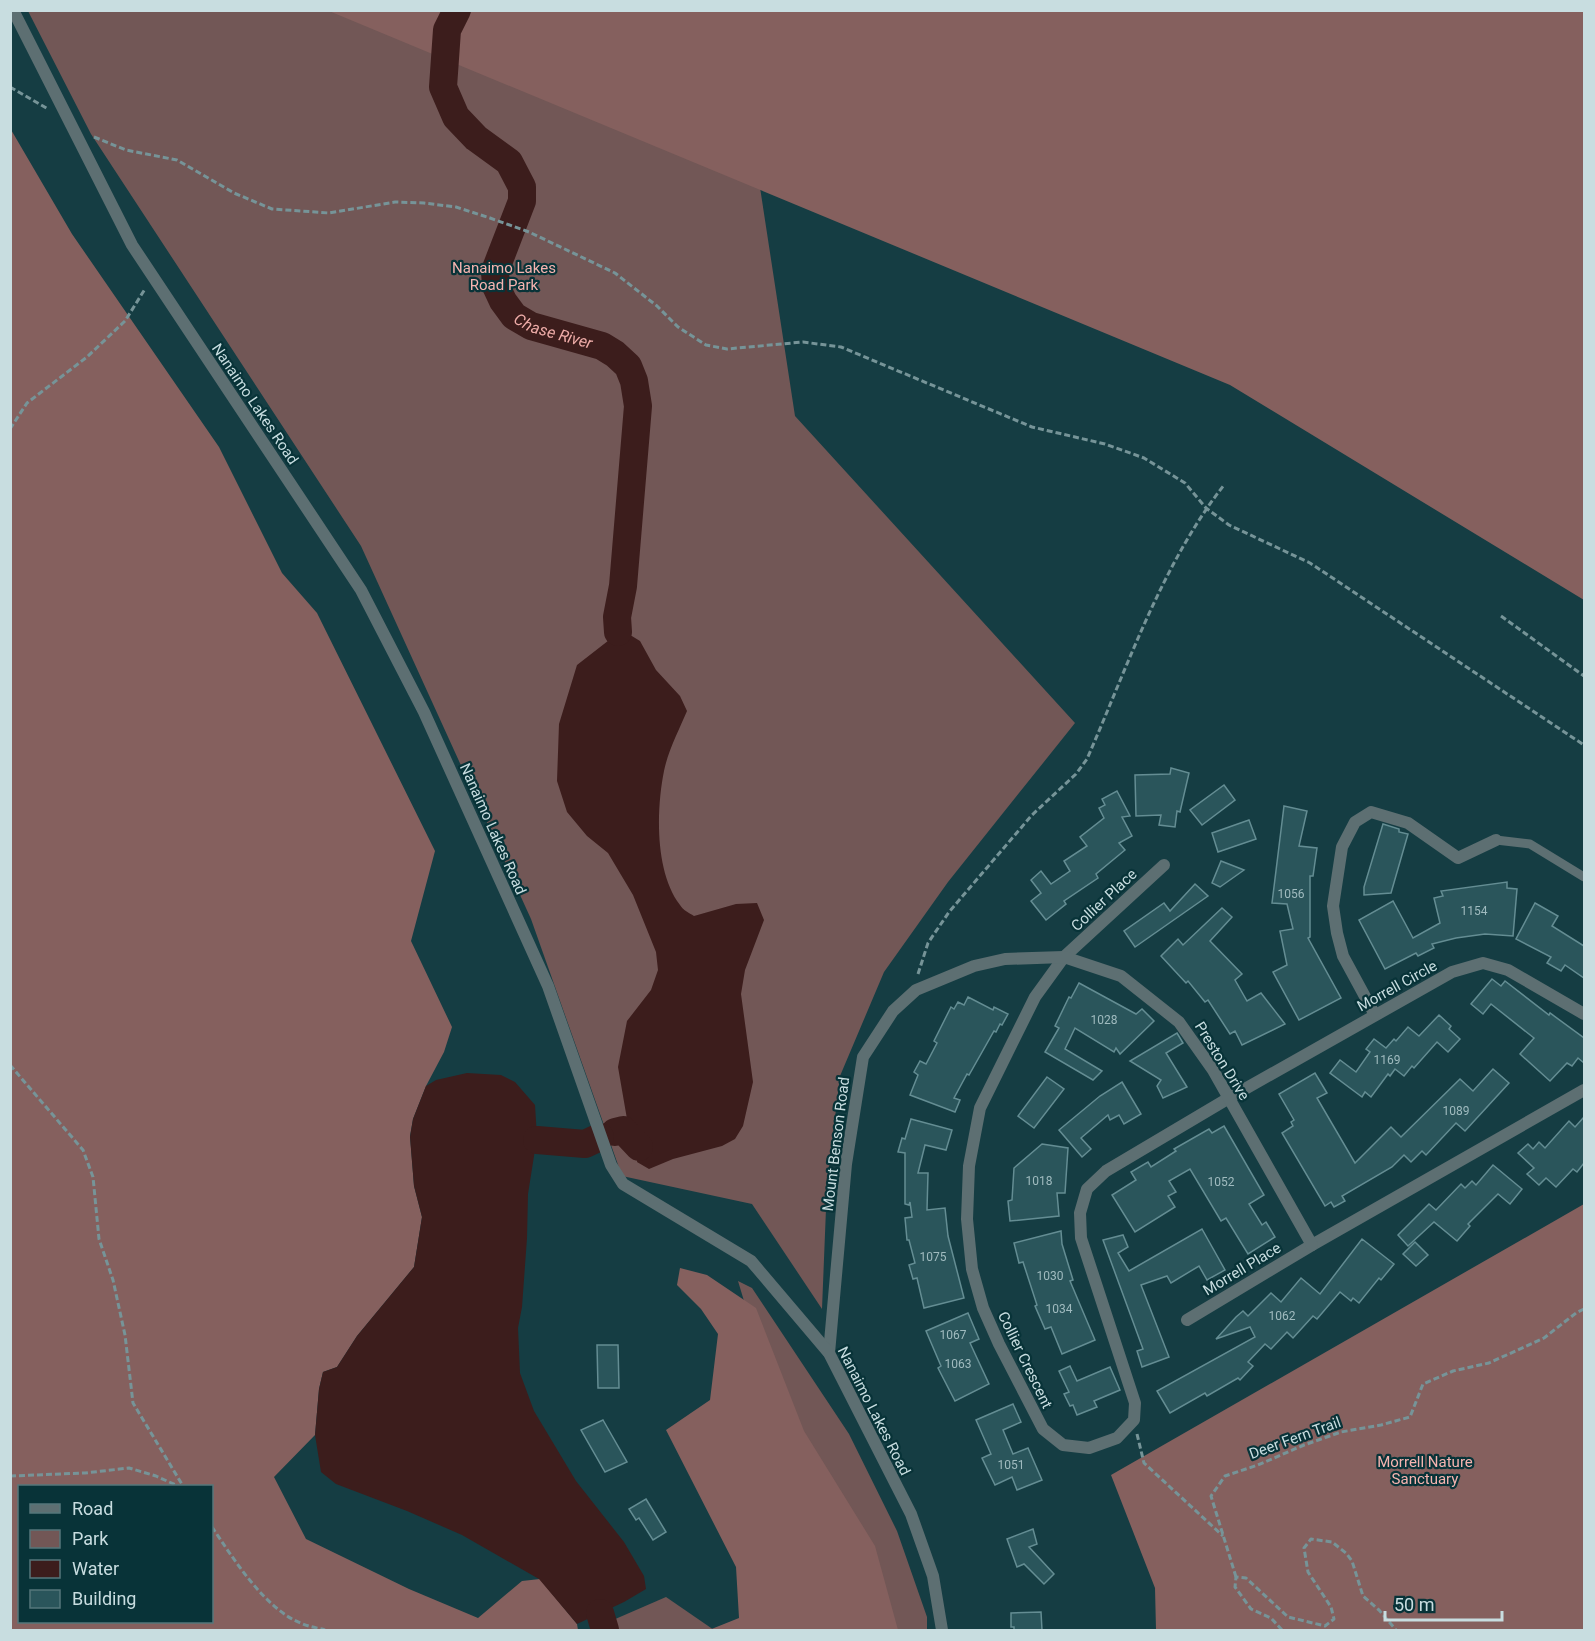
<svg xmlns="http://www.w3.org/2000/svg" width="1595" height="1641" viewBox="0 0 1595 1641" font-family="Roboto,sans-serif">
<rect width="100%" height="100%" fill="#153d43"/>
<g fill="#725756">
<polygon points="28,11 733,11 795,416 1075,723 948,882 884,972 840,1076 827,1184 822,1309 752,1204 622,1176 531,919 361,546 91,134"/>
<polygon points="738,1281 752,1288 849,1434 897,1531 927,1617 927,1630 752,1630 744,1301"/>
<polygon points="666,1597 714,1630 590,1630"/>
</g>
<g fill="#85605e" fill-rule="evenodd">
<polygon points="329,11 1584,11 1584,600 1230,385"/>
<path d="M 10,128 L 72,234 L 219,447 L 282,573 L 317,613 L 435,851 L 411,941 L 452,1027 L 444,1052 L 426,1086 L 413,1119 L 410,1136 L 414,1186 L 422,1217 L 414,1267 L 357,1336 L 337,1367 L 323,1372 L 319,1389 L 315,1435 L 274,1477 L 306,1539 L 409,1589 L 478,1618 L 522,1581 L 540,1579 L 577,1624 L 578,1630 L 11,1630 ZM 20,1486 L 212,1486 L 212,1622 L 20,1622 Z"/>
<polygon points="1584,1204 1584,1630 1156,1630 1155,1588 1111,1475"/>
<polygon points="680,1268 707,1275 756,1308 804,1431 875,1546 898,1630 709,1630 739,1618 736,1567 666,1430 710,1400 718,1334 701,1309 677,1285"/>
</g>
<g fill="#3c1d1c">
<path d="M 622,630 L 640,641 L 656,670 L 680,696 L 687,711 C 679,730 668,751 664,771 C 656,811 655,872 680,905 C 683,910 689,913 694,916 L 736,904 L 757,903 L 764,920 L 745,970 L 741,994 L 753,1082 L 743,1126 L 735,1139 L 722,1146 L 673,1159 L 649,1169 L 637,1162 L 639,1147 L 627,1119 L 618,1067 L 627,1021 L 651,990 L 658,970 L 656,952 L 633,895 L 608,853 L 587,836 L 567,812 L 557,781 L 559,724 L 577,665 Z"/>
<polygon points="467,1073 501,1075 515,1082 535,1105 537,1137 528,1194 527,1238 522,1307 518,1328 520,1373 534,1411 576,1481 624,1542 644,1576 646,1589 624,1602 577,1624 539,1579 462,1535 407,1511 336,1484 321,1472 315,1435 319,1389 323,1372 337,1367 357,1336 414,1267 422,1217 414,1186 410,1137 413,1119 426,1086 436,1080"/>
</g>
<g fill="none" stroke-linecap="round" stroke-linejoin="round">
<g stroke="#3c1d1c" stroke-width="28">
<path id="s1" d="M 457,10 L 447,30 L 443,87 L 456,117 L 476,138 L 509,162 L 522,187 L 522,201 L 495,271 L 496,286 L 503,301 L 514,316 L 531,326 L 602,346 L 615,354 L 628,366 L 634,381 L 638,406 L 623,586 L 617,617 L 618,632"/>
<polyline points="615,1132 623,1130 639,1147"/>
<polyline points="537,1140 585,1144 600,1137"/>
<polyline points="600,1613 605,1630"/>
</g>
</g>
<g fill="#2a555b" stroke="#648d93" stroke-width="1.5">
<polygon points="1171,768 1189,773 1180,812 1177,811 1175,827 1159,825 1161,815 1136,816 1135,775 1170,774"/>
<polygon points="1224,785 1235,800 1202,825 1190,810"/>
<polygon points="1117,791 1130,816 1122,817 1132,836 1119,843 1125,850 1096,874 1098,878 1064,901 1066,904 1046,920 1031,901 1041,893 1031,880 1041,871 1051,884 1070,871 1064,861 1087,846 1080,837 1104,818 1099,808 1105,805 1102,799"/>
<polygon points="1284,806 1307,811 1299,846 1317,848 1313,876 1310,876 1310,937 1308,938 1341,998 1299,1020 1273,972 1287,965 1280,931 1293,929 1287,904 1272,903"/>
<polygon points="1249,820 1256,839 1218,852 1212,833"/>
<polygon points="1383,824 1399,829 1399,832 1408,834 1391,893 1364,895 1364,887"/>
<polygon points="1221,861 1244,870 1220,887 1212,883"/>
<polygon points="1507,882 1507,888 1517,889 1513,936 1485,934 1456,938 1432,944 1434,948 1418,956 1416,953 1385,969 1359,920 1393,901 1413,938 1440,923 1434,898 1443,896 1441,891"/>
<polygon points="1195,884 1208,896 1135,947 1124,931 1164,903 1170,911"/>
<polygon points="1535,903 1558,916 1552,926 1584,946 1584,978 1565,965 1561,971 1547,963 1551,957 1516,939"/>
<polygon points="1222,908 1232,917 1210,941 1242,974 1235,980 1247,1001 1261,993 1285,1024 1242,1045 1235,1031 1230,1034 1208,1000 1205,1002 1188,981 1186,983 1161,956 1178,939 1183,945"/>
<polygon points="1492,979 1501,986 1505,981 1549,1015 1550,1013 1584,1038 1584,1063 1578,1058 1572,1066 1567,1063 1550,1081 1520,1054 1534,1038 1491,1004 1483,1014 1471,1004"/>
<polygon points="1079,983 1136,1014 1142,1009 1154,1021 1120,1054 1116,1048 1114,1052 1075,1028 1065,1049 1102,1071 1093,1080 1045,1052 1059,1028 1055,1026 1069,997 1071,998"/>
<polygon points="968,997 993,1010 994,1007 1008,1014 1002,1025 1000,1024 996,1032 994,1031 969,1075 967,1074 954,1098 960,1100 955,1112 910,1095 918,1075 914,1072 920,1061 926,1064 937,1043 934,1041 951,1007 954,1009 958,1002 964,1005"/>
<polygon points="1439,1015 1451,1026 1449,1029 1460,1039 1448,1052 1437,1042 1414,1068 1412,1066 1404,1076 1395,1069 1390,1076 1388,1074 1371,1097 1365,1092 1362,1097 1330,1073 1340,1060 1356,1072 1370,1052 1366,1049 1374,1039 1386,1048 1394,1039 1396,1041 1408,1027 1419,1036"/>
<polygon points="1177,1033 1183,1043 1166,1053 1187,1087 1163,1098 1157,1086 1161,1080 1130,1061"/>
<polygon points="1493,1069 1509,1083 1465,1131 1456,1123 1426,1155 1422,1151 1411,1162 1404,1155 1392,1167 1342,1196 1345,1201 1334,1207 1331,1202 1325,1206 1282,1133 1293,1126 1291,1122 1294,1120 1279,1094 1315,1073 1327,1093 1317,1098 1355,1163 1391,1127 1401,1137 1460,1079 1473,1091"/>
<polygon points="1047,1077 1064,1089 1034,1128 1018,1116"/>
<polygon points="1122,1082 1141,1114 1124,1124 1119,1115 1110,1120 1108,1115 1081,1138 1091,1149 1082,1157 1059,1130 1100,1096"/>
<polygon points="1584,1117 1584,1163 1577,1172 1573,1169 1556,1187 1546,1178 1539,1185 1527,1174 1534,1168 1518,1153 1528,1144 1533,1149 1539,1142 1545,1148 1569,1121 1575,1127"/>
<polygon points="911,1119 952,1130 946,1150 925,1145 918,1173 928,1173 927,1210 945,1208 948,1236 964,1298 924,1308 917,1278 913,1279 909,1265 915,1263 909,1240 907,1240 905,1218 912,1217 910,1202 909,1205 905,1204 905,1153 898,1152 902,1138 905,1139"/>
<polygon points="1224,1126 1264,1195 1249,1204 1262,1225 1266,1222 1275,1237 1248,1254 1226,1218 1221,1221 1190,1169 1169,1181 1176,1192 1168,1196 1175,1207 1135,1232 1112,1195 1136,1180 1131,1172 1148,1162 1151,1167 1176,1151 1174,1149 1209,1129 1212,1133"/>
<polygon points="1042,1144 1068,1148 1065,1193 1057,1193 1059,1216 1010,1221 1008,1201 1012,1200 1014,1168"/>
<polygon points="1493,1165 1522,1189 1510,1204 1498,1194 1468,1224 1470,1226 1457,1241 1434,1222 1408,1246 1398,1235 1429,1204 1436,1210 1461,1184 1465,1188 1472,1181 1476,1185"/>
<polygon points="1202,1229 1225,1270 1207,1280 1199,1266 1171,1283 1167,1276 1141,1285 1169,1357 1142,1367 1137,1351 1143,1349 1103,1240 1123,1235 1128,1247 1118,1253 1129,1271"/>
<polygon points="1061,1231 1062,1244 1073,1280 1070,1281 1095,1340 1062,1354 1051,1327 1045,1329 1035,1306 1037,1305 1023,1262 1019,1263 1014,1243"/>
<polygon points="1362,1239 1394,1264 1381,1280 1379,1278 1359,1303 1353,1298 1351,1301 1340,1292 1317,1319 1313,1316 1293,1338 1287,1332 1271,1349 1265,1344 1248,1362 1253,1366 1240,1380 1238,1378 1207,1396 1205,1393 1170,1413 1157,1391 1255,1337 1250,1327 1216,1339 1236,1317 1243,1311 1248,1316 1271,1293 1281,1302 1301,1278 1320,1294"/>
<polygon points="1415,1242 1428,1255 1416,1266 1403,1254"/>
<polygon points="968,1313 979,1339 970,1343 989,1384 955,1401 938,1368 941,1366 926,1331"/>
<polygon points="597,1345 618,1345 619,1388 598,1388"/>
<polygon points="1070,1366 1077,1381 1110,1367 1120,1390 1094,1401 1097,1407 1077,1415 1073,1405 1070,1406 1064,1394 1069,1392 1059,1371"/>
<polygon points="1013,1404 1021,1422 1003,1430 1013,1454 1028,1448 1042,1480 1017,1490 1012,1477 995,1485 982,1458 991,1454 976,1420"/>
<polygon points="603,1420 627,1462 605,1472 581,1430"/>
<polygon points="646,1499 666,1532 653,1540 639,1518 636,1520 629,1509"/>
<polygon points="1033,1529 1037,1544 1029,1547 1054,1574 1044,1584 1024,1564 1017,1567 1007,1539"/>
<polygon points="1041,1612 1042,1630 1014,1630 1014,1627 1011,1627 1011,1613"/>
</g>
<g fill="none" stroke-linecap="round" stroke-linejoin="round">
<g stroke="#769498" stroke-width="3" stroke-dasharray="6 3" stroke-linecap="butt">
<polyline points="10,87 48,109"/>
<polyline points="94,137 126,150 177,160 234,193 272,209 329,213 395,202 424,203 456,207 490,218 529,232 615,273 657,306 678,327 706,345 727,349 803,342 841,347 1032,427 1105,444 1144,458 1185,483 1206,508 1229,525 1310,563 1584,745"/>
<polyline points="10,429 27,403 87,357 125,321 145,289"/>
<polyline points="1501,616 1584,676"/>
<path d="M 918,974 L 928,943 L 949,912 L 1032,815 L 1076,774 L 1087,759 C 1127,668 1162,564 1224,485"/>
<polyline points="10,1065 83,1150 93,1177 99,1239 113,1280 125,1335 133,1403 183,1486"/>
<polyline points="1137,1434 1144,1463 1223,1536"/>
<polyline points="10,1476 85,1473 129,1468 156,1476 178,1486"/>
<path d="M 212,1527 C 233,1558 266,1611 303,1624 C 310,1627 318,1628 325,1630"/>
<polyline points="1236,1577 1211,1496 1225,1476 1258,1465 1304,1445 1341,1432 1381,1425 1410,1417 1423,1384 1453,1371 1489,1363 1544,1338 1576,1313 1584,1309"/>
<polyline points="1282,1630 1271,1618 1251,1609 1235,1587 1236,1577 1246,1578 1288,1617 1325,1626 1334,1619 1331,1607 1308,1572 1304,1548 1311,1539 1332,1542 1346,1553 1352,1561 1363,1596 1379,1610 1396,1630"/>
</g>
<polyline stroke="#5d6f72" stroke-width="9" points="1496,840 1530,844 1584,877"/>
<g stroke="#5d6f72" stroke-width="12">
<polyline points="1164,865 1064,957 1035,997 980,1108 969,1166 967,1219 972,1269 983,1308 999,1344 1043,1429 1063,1445 1089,1448 1117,1438 1134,1420 1135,1403 1081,1238 1080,1213 1087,1189 1106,1171 1229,1098 1452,972 1483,963 1508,970 1584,1014"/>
<polyline points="1375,1015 1343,956 1337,933 1333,906 1342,847 1355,822 1371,812 1408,823 1458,858 1496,840"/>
<polyline points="1187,1320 1312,1245 1584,1090"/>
<polyline points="829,1353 846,1164 863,1057 893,1011 916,990 974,966 1005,959 1064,957 1121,976 1179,1022 1213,1070 1312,1245"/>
</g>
<polyline stroke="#5d6f72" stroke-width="12" points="13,10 132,245 361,590 424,712 548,986 611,1165 623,1184 751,1261 829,1353 911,1514 933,1576 942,1630"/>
</g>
<g text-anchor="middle" stroke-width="4.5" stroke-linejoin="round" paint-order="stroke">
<g font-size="12" fill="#a0bbbf">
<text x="1291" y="898">1056</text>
<text x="1474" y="915">1154</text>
<text x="1104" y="1024">1028</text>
<text x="1387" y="1064">1169</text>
<text x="1456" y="1115">1089</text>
<text x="1039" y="1185">1018</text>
<text x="1221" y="1186">1052</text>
<text x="933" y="1261">1075</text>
<text x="1050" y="1280">1030</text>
<text x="1059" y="1313">1034</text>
<text x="1282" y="1320">1062</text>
<text x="953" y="1339">1067</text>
<text x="958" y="1368">1063</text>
<text x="1011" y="1469">1051</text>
</g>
<g font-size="15" fill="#f6b4b0" stroke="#083338">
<text x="504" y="273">Nanaimo Lakes<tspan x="504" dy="17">Road Park</tspan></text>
<text x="1425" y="1467">Morrell Nature<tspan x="1425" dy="17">Sanctuary</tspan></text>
</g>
<g font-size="15" fill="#c8dde0" stroke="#083338">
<text transform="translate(255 404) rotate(56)" y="5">Nanaimo Lakes Road</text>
<text transform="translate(493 829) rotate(66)" y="5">Nanaimo Lakes Road</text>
<text transform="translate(1104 900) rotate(-43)" y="5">Collier Place</text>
<text transform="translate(1397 986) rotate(-29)" y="5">Morrell Circle</text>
<text transform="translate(1222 1061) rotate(58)" y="5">Preston Drive</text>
<text transform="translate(836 1144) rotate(-83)" y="5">Mount Benson Road</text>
<text transform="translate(1242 1269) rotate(-31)" y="5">Morrell Place</text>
<text transform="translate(1025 1360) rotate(64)" y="5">Collier Crescent</text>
<text transform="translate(874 1411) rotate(63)" y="5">Nanaimo Lakes Road</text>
<text transform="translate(1295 1438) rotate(-20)" y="5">Deer Fern Trail</text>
</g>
<g font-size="16" font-style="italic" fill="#eeaca8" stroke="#083338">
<text dy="6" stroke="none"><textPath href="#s1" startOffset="392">Chase River</textPath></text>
</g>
</g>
<rect width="1595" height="1641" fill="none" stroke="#c8dde0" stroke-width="24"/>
<rect x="18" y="1485" width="195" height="138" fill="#083338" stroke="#55777b" stroke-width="1.5"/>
<rect x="30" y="1504" width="30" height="9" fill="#5d6f72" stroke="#55777b" stroke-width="1.5"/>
<text x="72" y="1515" font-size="18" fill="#c8dde0">Road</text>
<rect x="30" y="1530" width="30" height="18" fill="#725756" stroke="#55777b" stroke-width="1.5"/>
<text x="72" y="1545" font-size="18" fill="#c8dde0">Park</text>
<rect x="30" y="1560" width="30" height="18" fill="#3c1d1c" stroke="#55777b" stroke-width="1.5"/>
<text x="72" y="1575" font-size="18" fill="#c8dde0">Water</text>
<rect x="30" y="1590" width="30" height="18" fill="#2a555b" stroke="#55777b" stroke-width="1.5"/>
<text x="72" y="1605" font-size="18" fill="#c8dde0">Building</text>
<path d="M1385 1611v9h117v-9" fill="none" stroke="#c8dde0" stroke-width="3"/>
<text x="1394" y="1611" font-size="18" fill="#c8dde0" stroke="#083338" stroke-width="4.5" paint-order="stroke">50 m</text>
</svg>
